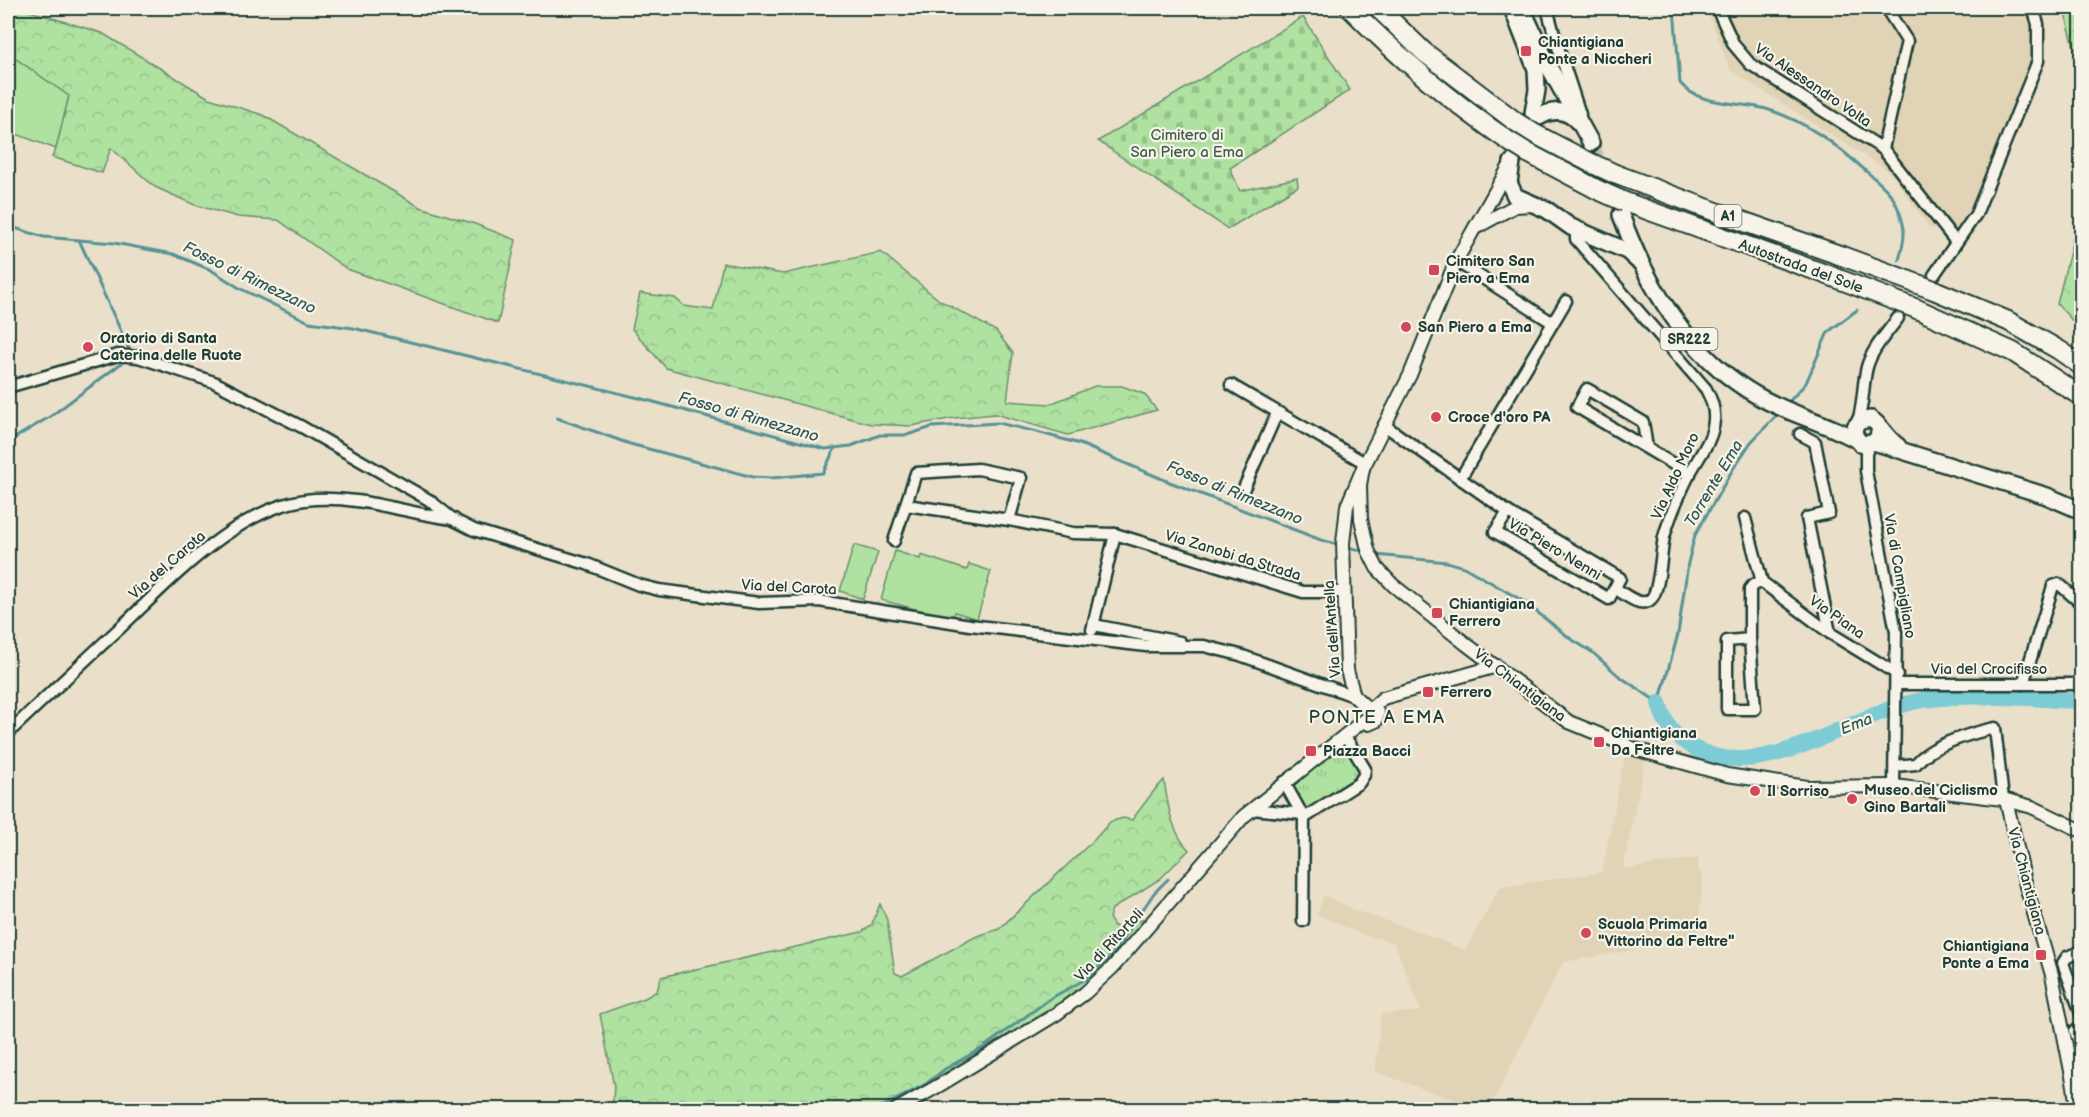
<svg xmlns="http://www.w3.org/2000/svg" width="2089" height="1117" viewBox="0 0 2089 1117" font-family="'Balsamiq Sans',sans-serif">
<defs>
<pattern id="forest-crowns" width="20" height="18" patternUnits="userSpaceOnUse" patternTransform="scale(1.5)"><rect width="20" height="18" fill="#afe1a1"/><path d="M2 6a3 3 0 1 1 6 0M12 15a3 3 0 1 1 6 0" fill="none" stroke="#96c28b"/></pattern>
<pattern id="cemetery-stones" width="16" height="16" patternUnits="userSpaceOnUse" patternTransform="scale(1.5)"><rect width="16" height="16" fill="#afe1a1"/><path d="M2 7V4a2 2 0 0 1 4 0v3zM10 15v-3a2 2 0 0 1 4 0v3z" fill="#96c28b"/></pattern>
<pattern id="park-tufts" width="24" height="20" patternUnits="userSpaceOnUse" patternTransform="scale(1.5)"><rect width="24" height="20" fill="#afe1a1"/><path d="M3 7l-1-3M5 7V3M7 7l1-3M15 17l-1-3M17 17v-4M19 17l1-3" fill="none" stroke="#96c28b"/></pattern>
</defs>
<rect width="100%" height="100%" fill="#eae0ca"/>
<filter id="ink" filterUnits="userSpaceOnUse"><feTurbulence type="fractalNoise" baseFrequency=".0167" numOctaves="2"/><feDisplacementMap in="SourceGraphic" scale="12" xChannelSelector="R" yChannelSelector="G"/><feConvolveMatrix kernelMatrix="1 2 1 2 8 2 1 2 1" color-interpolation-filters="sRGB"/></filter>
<g filter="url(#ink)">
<g fill="#e1d3b5">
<polygon points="1706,8 2021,8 2046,53 2034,94 1973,237 1929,228 1890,172 1730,70"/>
<polygon points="1625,754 1645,760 1623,869 1698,858 1699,871 1703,876 1698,939 1563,962 1489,1109 1480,1109 1375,1072 1381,1014 1421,1011 1394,942 1363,935 1317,914 1324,895 1354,910 1417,931 1465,950 1500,887 1602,872"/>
</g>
<g fill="#afe1a1" stroke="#678f6a" stroke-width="1.5">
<polygon points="8,53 69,96 56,149 8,131"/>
<polygon points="854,545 878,552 863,599 840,591"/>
<polygon points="895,551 920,559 921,555 967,570 969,564 991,571 977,619 955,612 953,619 881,600"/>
</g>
<g fill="url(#forest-crowns)" stroke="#678f6a" stroke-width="1.5">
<polygon points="9,8 20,8 102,33 209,98 263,115 420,207 475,224 516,240 498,323 347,269 278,220 238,217 195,205 155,187 111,148 102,173 52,157 56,149 69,96 8,53"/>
<polygon points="2065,13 2081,13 2081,61 2078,61"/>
<polygon points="2081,223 2082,330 2081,330 2057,304 2073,239"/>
<polygon points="881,252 939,300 996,331 1013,353 1007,401 1050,404 1095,386 1122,386 1144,394 1157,410 1068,435 995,414 954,418 911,426 871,424 666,368 632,329 640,293 675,298 684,306 713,310 723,263 783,274"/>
<path d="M 1164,780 C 1168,805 1171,832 1189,850 L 1160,879 L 1112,909 L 1109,918 L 1114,926 L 1124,928 L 1147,917 L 1096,977 L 1074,994 L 886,1109 L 612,1109 L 614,1087 L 600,1014 L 645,998 L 657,991 L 661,977 L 862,932 L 872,924 L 880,904 L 887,920 L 895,973 L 902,976 L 977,936 L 999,929 L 1095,839 L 1110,822 L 1123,818 L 1132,820 L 1153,792 Z"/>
</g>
<polygon fill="url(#cemetery-stones)" stroke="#678f6a" stroke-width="1.5" points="1303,17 1350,90 1230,168 1240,191 1297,178 1298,186 1228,229 1098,141"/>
<polygon fill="url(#park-tufts)" stroke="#678f6a" stroke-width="1.5" points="1346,742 1361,768 1356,777 1308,811 1289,784"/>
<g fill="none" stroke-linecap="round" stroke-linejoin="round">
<g stroke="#569295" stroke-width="3">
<path d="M 1674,8 L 1680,83 C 1700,107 1739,101 1766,109 C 1806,121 1837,145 1867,172 C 1876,180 1886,187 1893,198 C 1897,205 1901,215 1903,224 C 1906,235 1902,248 1899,260"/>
<polyline points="8,226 44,237 114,243 173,254 211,270 241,289 309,322 353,328 643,399 825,449 851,446 880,435 907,435 932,427 998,423 1037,432 1080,444 1167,481 1321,540 1341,545"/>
<polyline points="79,240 131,353"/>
<polyline points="1786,405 1806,383 1828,332 1857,310"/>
<polyline points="557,418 630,444 753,477 772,478 823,473 835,448"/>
<polyline points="8,442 51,416 127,359"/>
<polyline points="1347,547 1364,551"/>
<polyline points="1376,555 1447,562 1464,567 1523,601 1571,639 1592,652 1619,676 1659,703 1678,634 1688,563 1695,535 1733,469 1751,442 1780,412"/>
<polyline points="876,1110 926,1084 945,1069 984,1047 1051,998 1086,979 1113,954 1154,893 1168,879"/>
</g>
<path stroke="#7bcbd5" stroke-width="16" d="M 1659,703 C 1665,726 1674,736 1694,748 C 1761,785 1844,719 1909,703 C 1959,691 2030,699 2082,701"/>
<polyline stroke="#c1bfac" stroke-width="15" stroke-dasharray="15 8" stroke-linecap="butt" points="1591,143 1616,202"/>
<defs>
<g id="minor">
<polyline points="1547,8 1556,41 1580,114"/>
<polyline points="1717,8 1734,45 1750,64 1883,149"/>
<polyline points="1886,8 1907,41 1883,149 1956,242"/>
<path d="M 1579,231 L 1576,233 L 1576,239 L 1706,389 C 1711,399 1715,408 1714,420 C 1713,440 1699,456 1690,473 C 1680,493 1670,515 1664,537 C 1661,550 1660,591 1651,599 C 1641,609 1624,594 1615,588"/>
<polyline points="1456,261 1553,323"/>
<polyline points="1934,275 1976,214 2038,61 2038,24 2033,8"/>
<polyline points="1231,385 1365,463"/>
<polyline points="8,387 118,355 138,357 214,382 302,427 429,500 454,520 474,530 587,564 639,585 659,590 759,603 819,601 970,625 1146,646 1204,646 1240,655 1354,696"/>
<path d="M 1857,424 C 1864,406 1862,386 1867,367 C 1872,349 1887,333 1898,318"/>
<polyline points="1384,425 1508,512"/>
<polyline points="1800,434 1815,442 1829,513 1807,518 1830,633"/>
<polyline points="1869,444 1866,454 1866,471 1896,632 1894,786"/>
<polyline points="1647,448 1643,422 1587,389 1577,407 1690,474"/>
<polyline points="1460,479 1566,301"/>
<polyline points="1244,488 1277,413"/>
<polyline points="906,505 1009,520 1073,533 1115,534 1303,592 1344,592"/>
<polygon points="1508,512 1620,578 1609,599 1495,532"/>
<polyline points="1745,518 1762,582 1830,633 1897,674"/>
<polyline points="894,541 916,473 978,469 1021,478 1009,520"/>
<polyline points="1094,625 1180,642"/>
<polyline points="1092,630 1115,534"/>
<polyline points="1750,639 1727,641 1727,709 1755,709 1750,639 1750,589 1753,585 1762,582"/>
<polyline points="1896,684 2072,684 2082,682"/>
<polyline points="2023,684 2053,586 2059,584 2082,604"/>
<path d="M 8,733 C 45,698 83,662 121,627 C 172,579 241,503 315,499 C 363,496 407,514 454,519"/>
<path d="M 1895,766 L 1916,764 C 1930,745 1972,733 1995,728 L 2003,799"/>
<polyline points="1284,782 1304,818 1359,783 1364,775 1365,769 1345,736"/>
<polyline points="1252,809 1302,814"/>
<polyline points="1303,921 1304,818"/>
<polyline points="2082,951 2067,957 2063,963 2082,1016"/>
<polyline points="2077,1029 2075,1031 2082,1051"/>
</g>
<g id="tertiary">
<polyline points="1477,227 1515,206 1532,205"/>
<polyline points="1363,468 1360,485 1361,519 1368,550 1377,568 1393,585 1466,644 1569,722 1635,749 1727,775 1807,787 1894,786 2003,799 2032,807 2082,831"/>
<polyline points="1366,707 1354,696 1347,670 1343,543 1347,506 1363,468 1410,375 1456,261 1509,167"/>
<polyline points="1373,707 1383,698 1497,666"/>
<polyline points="1363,721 1369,724 1376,721 1378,713 1373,707"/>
<polyline points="2006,800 2026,886 2052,975 2074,1086 2077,1110"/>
<polyline points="896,1110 945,1082 1055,1015 1085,993 1112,968 1244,816 1363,721"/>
</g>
<g id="primary">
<polyline points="1512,8 1536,69 1537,90 1533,113"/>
<polyline points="1522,8 1549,67 1591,143"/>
<path d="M 1539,117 C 1553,109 1567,109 1578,122"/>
<polyline points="1512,162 1509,183 1515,196 1547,210 1571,227 1627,251 1638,261"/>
<path d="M 1621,215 C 1647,286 1689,356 1756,395 C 1788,414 1825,422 1857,440"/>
<path d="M 1880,429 L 1877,440 L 1869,444 L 1860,443 L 1854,434 L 1855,427 L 1860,421 L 1871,419 C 1881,425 1886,438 1898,446"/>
<polyline points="1874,442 2047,496 2082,511"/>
</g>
<g id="motorway">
<path d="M 1350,8 C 1399,58 1452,102 1510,142"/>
<polyline points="1378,8 1424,52 1516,122"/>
<polyline points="1535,134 1589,162"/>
<polyline points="1528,153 1598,190"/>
<polyline points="1615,174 1719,213 1842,256"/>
<polyline points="1625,202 1828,275"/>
<polyline points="1934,290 2008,321 2059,350 2082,366"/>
<polyline points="1917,309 2013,352 2082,397"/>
</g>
</defs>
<use href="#minor" stroke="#1f3d34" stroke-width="15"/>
<use href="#tertiary" stroke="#1f3d34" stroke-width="16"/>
<use href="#primary" stroke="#1f3d34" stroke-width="20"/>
<use href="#motorway" stroke="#1f3d34" stroke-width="22"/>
<use href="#minor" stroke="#f7f3e8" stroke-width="10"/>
<use href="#tertiary" stroke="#f7f3e8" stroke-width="12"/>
<use href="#primary" stroke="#f7f3e8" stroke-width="15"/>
<use href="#motorway" stroke="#f7f3e8" stroke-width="18"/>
<defs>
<g id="motorway-bridge">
<polyline points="1516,122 1535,134"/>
<polyline points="1510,142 1528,153"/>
<polyline points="1589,162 1615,174"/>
<polyline points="1598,190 1625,202"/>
<polyline points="1842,256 1934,290"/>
<polyline points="1828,275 1917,309"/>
</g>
</defs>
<use href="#motorway-bridge" stroke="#1f3d34" stroke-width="22" stroke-linecap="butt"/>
<use href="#motorway-bridge" stroke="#f7f3e8" stroke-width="18"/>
</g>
</g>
<g fill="#d1495b" stroke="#f7f3e8" stroke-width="2">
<rect x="1520" y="45" width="12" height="12" rx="3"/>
<rect x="1428" y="264" width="12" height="12" rx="3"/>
<circle cx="1406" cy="327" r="6"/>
<circle cx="88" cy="347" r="6"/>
<circle cx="1436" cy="417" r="6"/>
<rect x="1431" y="607" width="12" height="12" rx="3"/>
<rect x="1422" y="686" width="12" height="12" rx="3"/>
<rect x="1593" y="736" width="12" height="12" rx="3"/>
<rect x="1305" y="745" width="12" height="12" rx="3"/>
<circle cx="1755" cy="791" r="6"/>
<circle cx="1852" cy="799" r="6"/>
<circle cx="1586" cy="933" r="6"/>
<rect x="2035" y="949" width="12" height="12" rx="3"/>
</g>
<g text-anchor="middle" stroke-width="4.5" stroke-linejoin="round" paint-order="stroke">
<g fill="#f7f3e8" stroke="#60746a" stroke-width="1.5">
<rect x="1714.5" y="205" width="27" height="22" rx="4.5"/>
<rect x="1660.5" y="328" width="57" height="22" rx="4.5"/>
</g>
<g font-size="14" font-weight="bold" fill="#1f3d34">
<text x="1728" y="221">A1</text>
<text x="1689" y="344">SR222</text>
</g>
<g font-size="15" font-weight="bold" fill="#1f3d34" stroke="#f7f3e8" text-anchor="start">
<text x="1538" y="47">Chiantigiana<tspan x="1538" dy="17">Ponte a Niccheri</tspan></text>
<text x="1446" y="266">Cimitero San<tspan x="1446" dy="17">Piero a Ema</tspan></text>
<text x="1418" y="332">San Piero a Ema</text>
<text x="100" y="343">Oratorio di Santa<tspan x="100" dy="17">Caterina delle Ruote</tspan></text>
<text x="1448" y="422">Croce d'oro PA</text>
<text x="1449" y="609">Chiantigiana<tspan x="1449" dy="17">Ferrero</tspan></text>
<text x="1440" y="697">Ferrero</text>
<text x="1611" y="738">Chiantigiana<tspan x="1611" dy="17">Da Feltre</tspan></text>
<text x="1323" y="756">Piazza Bacci</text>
<text x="1864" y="795">Museo del Ciclismo<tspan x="1864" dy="17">Gino Bartali</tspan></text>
<text x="1767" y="796">Il Sorriso</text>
<text x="1598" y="929">Scuola Primaria<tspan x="1598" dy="17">"Vittorino da Feltre"</tspan></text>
<text x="2029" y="951" text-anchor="end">Chiantigiana<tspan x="2029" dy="17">Ponte a Ema</tspan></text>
</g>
<g font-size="15" fill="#1f3d34" stroke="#f7f3e8">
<text transform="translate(1813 85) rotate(34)" y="5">Via Alessandro Volta</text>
<text transform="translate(1801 266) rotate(20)" y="5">Autostrada del Sole</text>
<text transform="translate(1675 476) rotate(-65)" y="5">Via Aldo Moro</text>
<text transform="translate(1555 549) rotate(31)" y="5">Via Piero Nenni</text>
<text transform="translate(1233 555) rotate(17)" y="5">Via Zanobi da Strada</text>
<text transform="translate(167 565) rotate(-41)" y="5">Via del Carota</text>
<text transform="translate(1900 576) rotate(80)" y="5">Via di Campigliano</text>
<text transform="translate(789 587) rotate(3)" y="5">Via del Carota</text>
<text transform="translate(1837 617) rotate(35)" y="5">Via Piana</text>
<text transform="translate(1332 629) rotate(-94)" y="5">Via dell'Antella</text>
<text x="1989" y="674">Via del Crocifisso</text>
<text transform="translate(1520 685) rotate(37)" y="5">Via Chiantigiana</text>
<text transform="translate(2027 881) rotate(75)" y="5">Via Chiantigiana</text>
<text transform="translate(1109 945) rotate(-47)" y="5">Via di Ritortoli</text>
</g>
<g font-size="15" fill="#3c5e4a" stroke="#f7f3e8">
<text x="1187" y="140">Cimitero di<tspan x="1187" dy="17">San Piero a Ema</tspan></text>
</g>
<g font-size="16" font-style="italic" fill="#315954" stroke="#f7f3e8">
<text transform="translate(250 277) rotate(26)" y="6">Fosso di Rimezzano</text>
<text transform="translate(749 416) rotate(16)" y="6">Fosso di Rimezzano</text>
<text transform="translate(1713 483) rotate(-59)" y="6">Torrente Ema</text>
<text transform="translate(1235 492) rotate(22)" y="6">Fosso di Rimezzano</text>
<text transform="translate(1856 723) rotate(-21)" y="6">Ema</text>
</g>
<g font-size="18" letter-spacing="1.5" fill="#1f3d34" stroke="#f7f3e8">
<text x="1377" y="723">PONTE A EMA</text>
</g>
</g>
<rect width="2089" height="1117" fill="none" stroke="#f7f3e8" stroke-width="30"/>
<rect x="15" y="15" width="2059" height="1087" fill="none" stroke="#1f3d34" stroke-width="2" filter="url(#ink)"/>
</svg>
